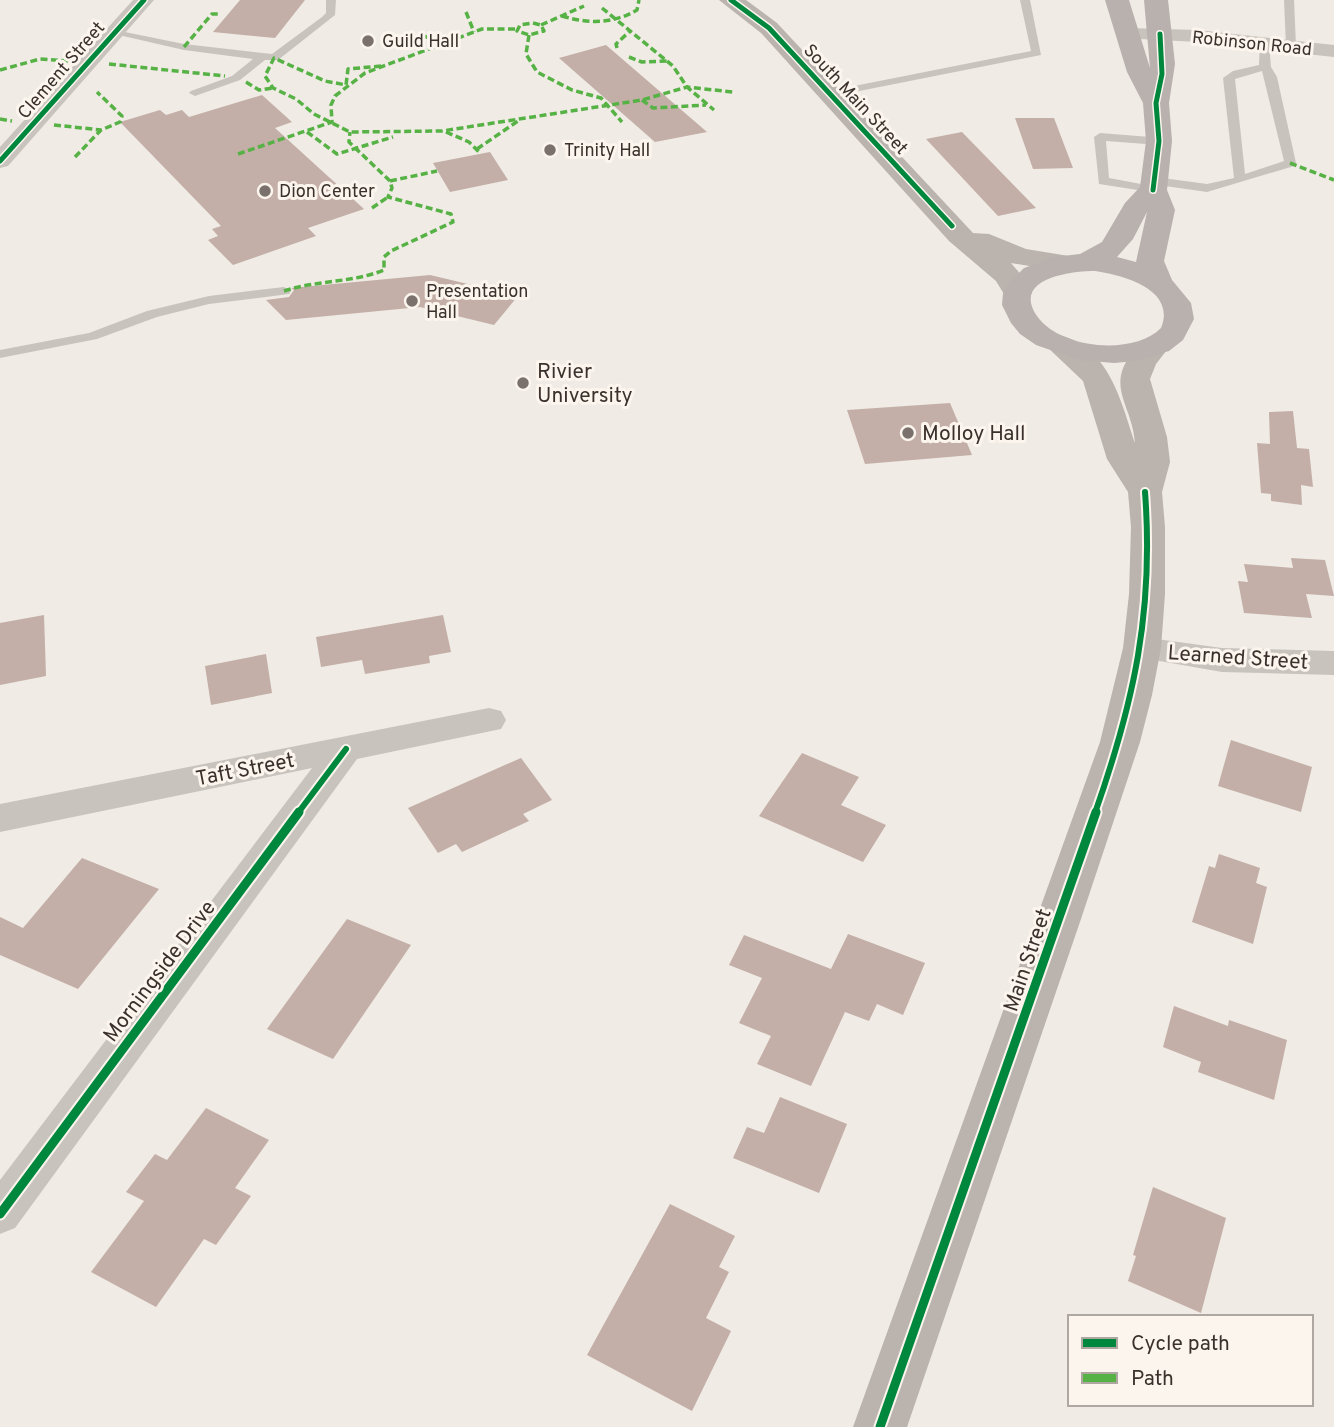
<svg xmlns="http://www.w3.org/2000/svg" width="1334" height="1427" viewBox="0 0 1334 1427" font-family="Overpass,sans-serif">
<rect width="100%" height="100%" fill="#f0ebe5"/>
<g fill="#c3afa7">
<polygon points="240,0 305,0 275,38 213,32"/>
<polygon points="606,45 707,132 655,142 559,58"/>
<polygon points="262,95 292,122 275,128 364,209 308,228 316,236 233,265 208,240 218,236 212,229 221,226 120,122 160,110 166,115 182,110 189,117"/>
<polygon points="1015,118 1054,118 1073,168 1033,169"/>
<polygon points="962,132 998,169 1036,208 998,216 926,139"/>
<polygon points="490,152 508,180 450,192 433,163"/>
<polygon points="430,275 518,296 494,325 420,307 286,320 266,300 289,297 294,290 291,288"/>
<polygon points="950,403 972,455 865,464 847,410"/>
<polygon points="1293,411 1297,448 1309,449 1313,487 1301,485 1302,505 1271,501 1271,494 1261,493 1257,443 1270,444 1269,412"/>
<polygon points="1291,558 1325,560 1334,596 1306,594 1312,618 1244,613 1238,581 1248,582 1244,564 1293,568"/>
<polygon points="44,615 46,676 0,685 0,623"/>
<polygon points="443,615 451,652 429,656 430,663 365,674 362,660 321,667 316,637"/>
<polygon points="266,654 272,693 211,705 205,666"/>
<polygon points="1231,740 1312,767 1301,812 1218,786"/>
<polygon points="802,753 859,777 841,805 886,825 863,862 759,816"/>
<polygon points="521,758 552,800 523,814 529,821 462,852 456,844 438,853 408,808"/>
<polygon points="1219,854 1260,868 1256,883 1267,887 1253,944 1192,922 1209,866 1215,868"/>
<polygon points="82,858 159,889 78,989 0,955 0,917 23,928"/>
<polygon points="347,919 411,945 333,1059 267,1029"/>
<polygon points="848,934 925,963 903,1015 877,1004 869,1021 845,1012 811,1086 757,1064 771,1036 739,1023 762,978 729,965 744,935 831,969"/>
<polygon points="1174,1006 1228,1026 1229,1020 1287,1040 1274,1100 1198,1072 1201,1062 1163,1047"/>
<polygon points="780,1097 847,1124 819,1193 733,1158 747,1127 764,1133"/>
<polygon points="206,1108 269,1140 235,1188 251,1196 216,1245 204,1239 156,1307 91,1272 144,1201 126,1192 155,1154 167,1160"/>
<polygon points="1153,1187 1226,1218 1201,1313 1128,1281 1136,1256 1133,1255"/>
<polygon points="670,1204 735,1236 719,1267 729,1272 706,1318 731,1331 692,1411 587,1355"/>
</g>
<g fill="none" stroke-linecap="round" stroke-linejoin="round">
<g fill="#c9c3be" fill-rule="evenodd">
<polygon points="326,0 336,0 335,15 278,60 265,60 240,80 195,96 189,93 191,91 232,76 253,59 184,50 110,33 115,30 184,44 272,54 322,17 326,13"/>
<polygon points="1020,0 1030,0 1041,55 829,97 823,94 829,91 1031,51"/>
<polygon points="1284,0 1294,0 1296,46 1291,49 1286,46"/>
<path d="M 1260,41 L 1269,43 L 1271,67 L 1277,77 L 1296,163 L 1294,166 L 1207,192 L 1151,184 L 1151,178 L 1155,177 L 1207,184 L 1234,178 L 1223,78 L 1233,71 L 1259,65 ZM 1262,71 L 1284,161 L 1245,174 L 1235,79 Z"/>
<polygon points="1100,133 1163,138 1165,141 1159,145 1106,141 1109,178 1157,187 1157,193 1099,184 1094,137"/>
<polygon points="284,287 291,291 289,294 209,304 157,317 97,339 0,358 0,350 89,333 147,311 209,296"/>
</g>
<g fill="#c9c3be" fill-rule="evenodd">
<polygon points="133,0 154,0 8,166 0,168 0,147"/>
<polygon points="1128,28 1198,30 1334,45 1334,57 1198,42 1121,38 1118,34 1121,30"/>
<polygon points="1142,637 1222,648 1334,651 1334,675 1222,672 1131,656 1126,648 1131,640"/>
<polygon points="489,708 501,711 506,720 501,729 357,759 15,1228 0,1234 0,1180 312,768 0,832 0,804"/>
</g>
<g fill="#bab3ae" fill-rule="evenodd">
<polygon points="719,0 746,0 777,23 973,233 989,234 1026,249 1075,257 1079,263 1075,269 1065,272 1011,263 1023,277 1032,293 1027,299 1017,302 1007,299 996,281 949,241 761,33"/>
<path d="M 1059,335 C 1109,347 1121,401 1135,443 C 1132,403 1103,386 1136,348 C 1146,338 1152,336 1166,340 L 1170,346 L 1156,364 L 1150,379 L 1167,437 L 1170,462 L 1162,492 L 1165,527 L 1165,594 L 1161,648 L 1152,695 L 1140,742 L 1082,916 L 907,1427 L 853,1427 L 1100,742 L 1123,648 L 1129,594 L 1131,527 L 1128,492 L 1107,459 L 1083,381 L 1044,344 L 1048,338 Z"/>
</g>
<path fill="#b8b1ad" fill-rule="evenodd" d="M 1105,0 L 1129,0 L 1150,68 L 1144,0 L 1168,0 L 1175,64 L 1169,103 L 1172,141 L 1167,190 L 1175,210 L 1164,261 L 1172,280 L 1191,303 L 1194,319 L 1183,340 L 1169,351 L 1136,361 L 1114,363 L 1079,360 L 1036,345 L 1020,334 L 1011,323 L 1002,305 L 1003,293 L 1009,283 L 1024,268 L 1055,257 L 1080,254 L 1102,242 L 1125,203 L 1140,187 L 1146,141 L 1143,103 L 1127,72 ZM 1147,212 L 1136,262 L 1117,257 L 1133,239 ZM 1095,271 C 1122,275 1177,289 1161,328 C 1133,356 1060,349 1037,316 C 1011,278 1072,271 1095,271 Z"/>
<g stroke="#57b246" stroke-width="3.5" stroke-dasharray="7 3.5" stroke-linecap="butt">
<polyline points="602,8 673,66 687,87 714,110"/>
<polyline points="466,12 474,32"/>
<path d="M 562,16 C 588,24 613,24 637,10 L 639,0"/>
<polygon points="533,23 541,25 544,31 529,35 517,31 520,25"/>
<polyline points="541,25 584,6"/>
<polyline points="421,35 445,44"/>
<polyline points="529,35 526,54 537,72 572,90 601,98 622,122"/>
<polyline points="184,47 212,14 218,14"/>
<polyline points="617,48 616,44 630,31"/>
<polyline points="629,57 642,62 667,61"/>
<polyline points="109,64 225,76"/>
<polyline points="381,66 348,69 346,85 325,81 274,58 265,76 273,88 296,99 314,114 350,132 442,131 642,100 687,87 733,92"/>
<polyline points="0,70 40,59 68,61"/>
<polyline points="246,82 259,90 273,88"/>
<polyline points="642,100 653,108 706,105"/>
<polyline points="0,119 12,121"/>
<polyline points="54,125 101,130"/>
<polyline points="307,132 337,154 393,137"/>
<polyline points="446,132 469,142 481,154"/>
<polyline points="477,149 518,121"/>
<polyline points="238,154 332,122 331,105 335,96 365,73 482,29 517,29"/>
<polyline points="75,157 101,130 120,122 122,116 97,92"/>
<polyline points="1290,163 1334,180"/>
<polyline points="390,181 437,171"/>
<polyline points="372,208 388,197"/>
<path d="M 284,291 C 317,280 352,283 384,270 L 384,257 L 391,251 L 453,222 L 451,214 L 388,197 L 392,188 L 390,181 L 349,142 L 350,132"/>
</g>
<defs>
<g id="cycleway-far2">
<polyline points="731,0 769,28 952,226"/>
<polyline points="0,161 144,0"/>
<polyline points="1153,190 1159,141 1156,103 1162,74 1160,34"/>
</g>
<g id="cycleway-far1">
<polyline points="298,813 346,749"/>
<path d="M 1095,813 C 1134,702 1154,611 1145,492"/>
</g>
<g id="cycleway">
<polyline points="0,1214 299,812"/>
<polyline points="880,1427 1096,812"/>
</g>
</defs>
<use href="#cycleway-far2" stroke="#fbf5ee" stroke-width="8"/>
<use href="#cycleway-far1" stroke="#fbf5ee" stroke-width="10"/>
<use href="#cycleway" stroke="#fbf5ee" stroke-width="13"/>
<use href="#cycleway-far2" stroke="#00873e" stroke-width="5"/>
<use href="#cycleway-far1" stroke="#00873e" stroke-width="6"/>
<use href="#cycleway" stroke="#00873e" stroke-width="9"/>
</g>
<g fill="#7a716c" stroke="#fbf5ee" stroke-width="2.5">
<circle cx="368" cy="41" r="7"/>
<circle cx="550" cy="150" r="7"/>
<circle cx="265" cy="191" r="7"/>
<circle cx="412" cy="301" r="7"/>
<circle cx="523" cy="383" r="7"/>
<circle cx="908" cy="433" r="7"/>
</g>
<g text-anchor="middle" stroke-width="6" stroke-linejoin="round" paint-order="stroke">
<g font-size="18" fill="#3b302b" stroke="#fbf5ee" text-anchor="start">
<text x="382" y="47">Guild Hall</text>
<text x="564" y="156">Trinity Hall</text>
<text x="279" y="197">Dion Center</text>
<text x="426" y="297">Presentation<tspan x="426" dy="21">Hall</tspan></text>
</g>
<g font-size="18" fill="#3b302b" stroke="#fbf5ee">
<text transform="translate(1252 43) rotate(6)" y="6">Robinson Road</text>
<text transform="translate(61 70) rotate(-49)" y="6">Clement Street</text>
<text transform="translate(856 99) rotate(47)" y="6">South Main Street</text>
</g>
<g font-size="21" fill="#3b302b" stroke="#fbf5ee" text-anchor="start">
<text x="537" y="378">Rivier<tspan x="537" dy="24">University</tspan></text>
<text x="922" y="440">Molloy Hall</text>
</g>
<g font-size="21" fill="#3b302b" stroke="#fbf5ee">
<text transform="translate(1238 657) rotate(4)" y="7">Learned Street</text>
<text transform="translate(245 769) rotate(-11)" y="7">Taft Street</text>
<text transform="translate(1027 960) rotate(-71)" y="7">Main Street</text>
<text transform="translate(159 971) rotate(-53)" y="7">Morningside Drive</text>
</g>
</g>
<rect x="1068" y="1315" width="245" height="91" fill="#fbf5ee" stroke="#aea6a0" stroke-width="2"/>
<rect x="1082" y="1338" width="35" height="10" fill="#00873e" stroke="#aea6a0" stroke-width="2"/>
<text x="1131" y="1350" font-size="21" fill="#3b302b">Cycle path</text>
<rect x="1082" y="1373" width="35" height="10" fill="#57b246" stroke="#aea6a0" stroke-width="2"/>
<text x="1131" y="1385" font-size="21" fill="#3b302b">Path</text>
</svg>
